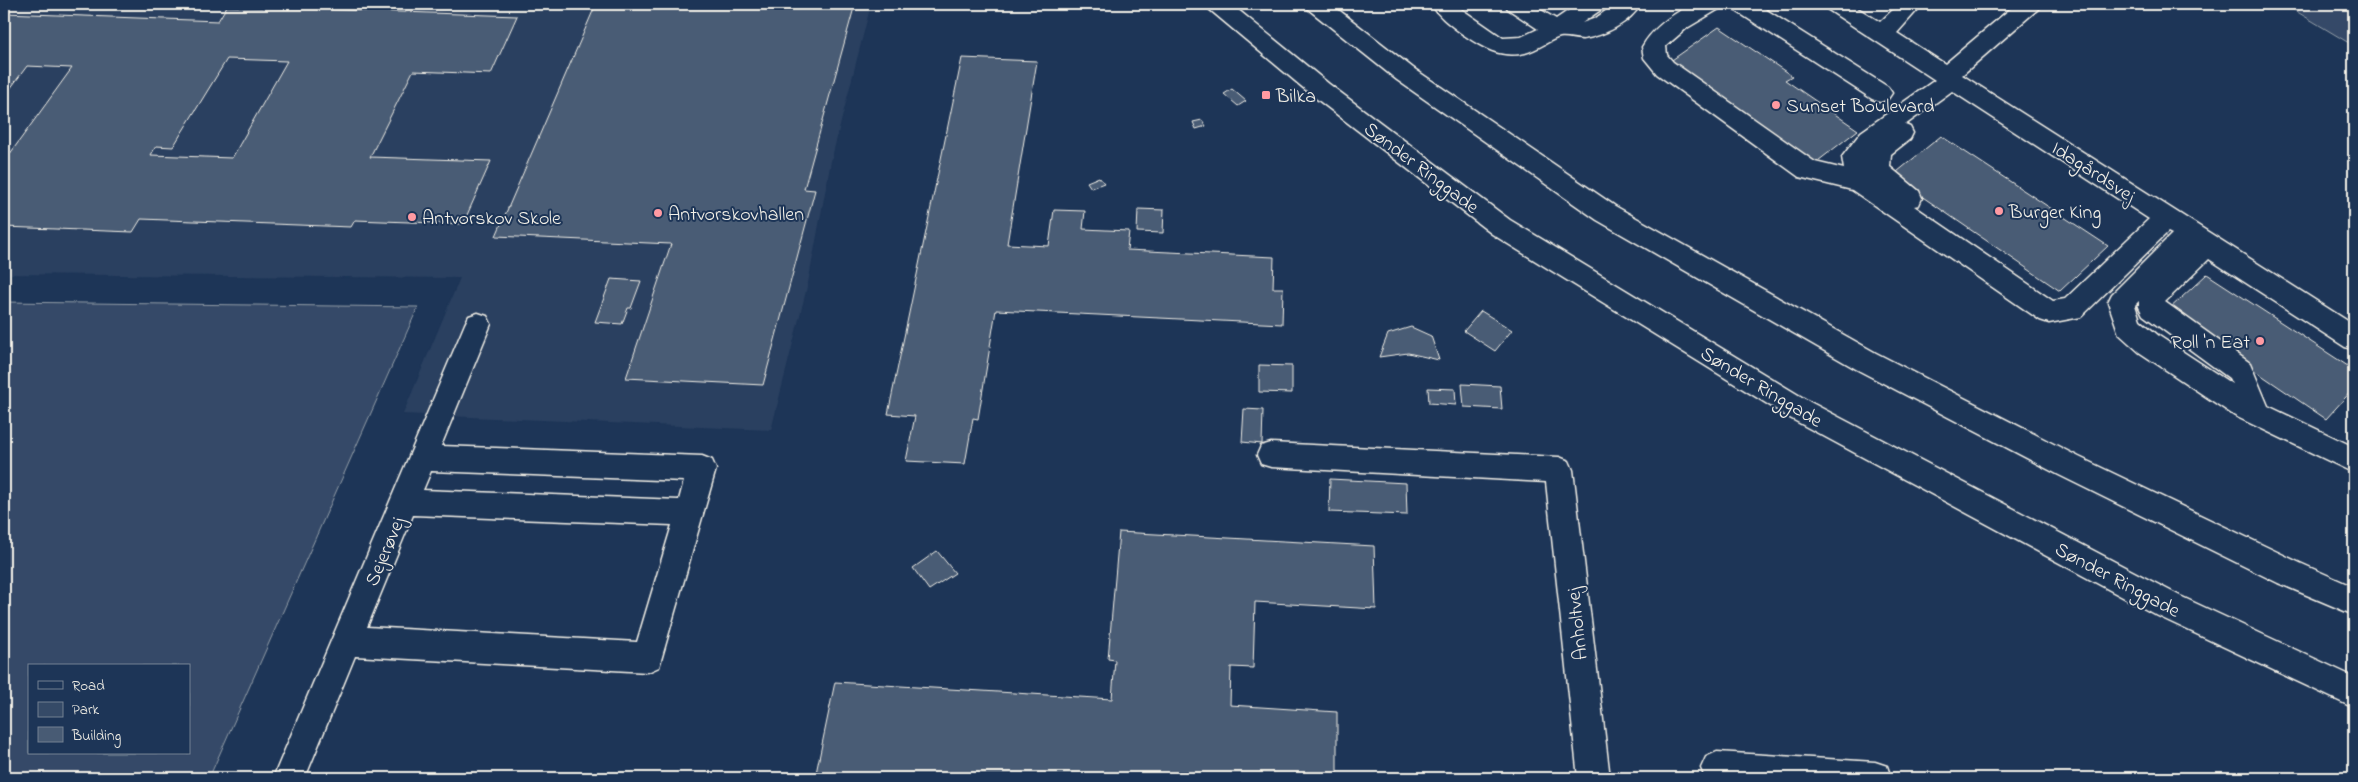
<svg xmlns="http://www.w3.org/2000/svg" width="2358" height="782" viewBox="0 0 2358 782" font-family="'Indie Flower',sans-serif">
<rect width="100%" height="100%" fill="#1d3557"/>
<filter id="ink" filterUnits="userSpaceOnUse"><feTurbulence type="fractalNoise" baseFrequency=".02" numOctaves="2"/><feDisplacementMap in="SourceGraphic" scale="10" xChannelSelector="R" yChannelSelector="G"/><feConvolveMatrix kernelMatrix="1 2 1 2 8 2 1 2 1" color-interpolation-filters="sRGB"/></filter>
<g filter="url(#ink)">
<polygon fill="#2a4060" points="4,4 871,4 831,161 808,283 771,430 403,414 460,278 4,274"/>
<g fill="#354a67" stroke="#949ea8" fill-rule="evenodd">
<polygon points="2284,4 2354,4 2354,46"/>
<path d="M 4,302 L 418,307 L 209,778 L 4,778 ZM 29,666 L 189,666 L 189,753 L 29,753 Z"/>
</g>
<g fill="#485b74" stroke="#f4f1e8" fill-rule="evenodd">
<polygon points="596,4 855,4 804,189 815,190 763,385 626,378 671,244 496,236"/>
<path d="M 227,6 L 517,16 L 491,74 L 413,71 L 370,157 L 491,161 L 463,224 L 355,220 L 351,227 L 141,219 L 133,232 L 4,227 L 4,162 L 72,68 L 27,66 L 4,97 L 4,13 L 218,21 ZM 227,59 L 287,61 L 232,158 L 151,155 L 156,146 L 173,147 Z"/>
<polygon points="1719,27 1792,76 1785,80 1858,130 1814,164 1669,62"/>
<polygon points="962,58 1037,61 1007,244 1049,246 1054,210 1085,211 1083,229 1129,231 1127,250 1274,257 1273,288 1283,288 1282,324 996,310 978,419 973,418 965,464 906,461 915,416 888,414"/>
<polygon points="1232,89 1246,101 1238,106 1224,94"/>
<polygon points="1202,120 1206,126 1196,129 1193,122"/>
<polygon points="1941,136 2108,246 2060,291 1892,176"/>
<polygon points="1099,177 1104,183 1091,188 1087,182"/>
<polygon points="1138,209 1164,210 1163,233 1137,232"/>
<polygon points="2207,274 2354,370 2354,388 2326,419 2167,311"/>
<polygon points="611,279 641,281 631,308 628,308 622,324 595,322"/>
<polygon points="1481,311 1512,330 1495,351 1464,331"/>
<polygon points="1411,327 1431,336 1439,360 1408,353 1379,357 1388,334"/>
<polygon points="1259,365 1292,366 1292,393 1259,392"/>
<polygon points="1462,384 1500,386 1502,409 1464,407"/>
<polygon points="1428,388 1455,389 1456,405 1429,403"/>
<polygon points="1244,409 1263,410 1262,444 1242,442"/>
<polygon points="1330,479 1406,483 1407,515 1329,512"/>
<polygon points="1119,532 1374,546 1376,609 1255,602 1253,668 1231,667 1230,705 1337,712 1337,778 815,778 835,682 1112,699 1115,660 1108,659"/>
<polygon points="937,551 955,573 929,590 913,568"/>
</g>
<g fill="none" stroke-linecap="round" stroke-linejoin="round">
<defs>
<g id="minor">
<polygon points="1206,4 1231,4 1329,84 1510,220 1810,402 2180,596 2354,677 2354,708 2158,616 1790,418 1492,234 1313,96 1209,9"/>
<polygon points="1305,4 1331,4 1413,68 1615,206 1876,353 2079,457 2300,563 2354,587 2354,615 2278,583 2059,475 1856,369 1597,220 1397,80 1308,9"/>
<path d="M 1431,4 L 1454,4 L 1503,38 L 1521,37 L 1538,29 L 1508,9 L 1505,4 L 1531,4 L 1556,19 L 1578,4 L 1605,4 L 1602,9 L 1582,23 L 1596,18 L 1615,4 L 1641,4 C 1630,23 1604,36 1583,39 C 1576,39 1567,36 1560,37 C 1551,39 1537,50 1525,53 C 1499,59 1482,47 1461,33 C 1449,24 1439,17 1431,4 Z"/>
<path d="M 1692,4 L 1722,4 L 1719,9 L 1687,28 L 1666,46 L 1667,55 L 1673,62 L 1815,162 L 1844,169 L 1842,157 L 1861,132 L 1935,80 L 1827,9 L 1824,4 L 1851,4 L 1880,22 L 1897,6 L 1896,4 L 1918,4 L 1920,7 L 1897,33 L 1945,64 L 2016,4 L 2041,4 L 2038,9 L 1962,75 L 2354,325 L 2354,350 L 2345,347 L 2209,259 L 2165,302 L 2250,363 L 2268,406 L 2354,447 L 2354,473 L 2235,416 L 2139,352 L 2119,334 L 2108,302 L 2112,294 L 2172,234 L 2168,232 L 2081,317 L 2049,323 L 2040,320 L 1852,190 L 1799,177 L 1657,74 L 1644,58 L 1642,47 C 1653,27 1673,14 1692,4 ZM 1952,91 L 2149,219 L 2065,299 L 2053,301 L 1914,206 L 1919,205 L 1922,198 L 1919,191 L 1890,167 L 1891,154 L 1910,139 L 1913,133 L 1910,127 L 1905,125 ZM 2139,301 L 2139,307 L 2143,315 L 2229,378 L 2232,384 L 2159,336 L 2140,320 L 2135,305 Z"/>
<polygon points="1730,4 1757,4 1888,87 1892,93 1888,99 1880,102 1872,99 1733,9"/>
<path d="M 478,313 L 487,316 L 491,324 L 441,446 L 702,456 L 712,460 L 716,469 L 659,667 L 648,672 L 355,656 L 305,778 L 273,778 L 465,324 L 469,316 ZM 431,471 L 684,481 L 679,500 L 423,490 ZM 413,515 L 672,525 L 637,642 L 367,627 Z"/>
<polygon points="1271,443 1559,457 1569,461 1573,470 1610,778 1578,778 1546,482 1271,467 1261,464 1257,455 1261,446"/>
<polygon points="1717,752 1875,762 1887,766 1891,778 1705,778 1701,768 1706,757"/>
</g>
</defs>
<use href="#minor" stroke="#f4f1e8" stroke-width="3"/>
<use href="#minor" fill="#1d3557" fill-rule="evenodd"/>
</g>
</g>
<g fill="#ff9aa2" stroke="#1d3557" stroke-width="2">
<rect x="1261" y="90" width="10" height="10" rx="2.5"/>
<circle cx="1776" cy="105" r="5"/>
<circle cx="1999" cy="211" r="5"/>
<circle cx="658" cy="213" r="5"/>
<circle cx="412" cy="217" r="5"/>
<circle cx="2260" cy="341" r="5"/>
</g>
<g text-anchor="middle" stroke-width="4" stroke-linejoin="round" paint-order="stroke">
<g font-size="20" fill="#f4f1e8" stroke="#1d3557" text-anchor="start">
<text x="1276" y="102">Bilka</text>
<text x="1786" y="112">Sunset Boulevard</text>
<text x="2009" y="218">Burger King</text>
<text x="668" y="220">Antvorskovhallen</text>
<text x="422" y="224">Antvorskov Skole</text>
<text x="2250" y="348" text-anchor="end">Roll 'n Eat</text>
</g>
<g font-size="20" fill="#f4f1e8" stroke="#1d3557">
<text transform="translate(1422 167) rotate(37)" y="7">Sønder Ringgade</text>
<text transform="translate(2094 171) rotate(33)" y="7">Idagårdsvej</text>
<text transform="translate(1762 386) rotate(31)" y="7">Sønder Ringgade</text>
<text transform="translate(384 551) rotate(-67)" y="7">Sejerøvej</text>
<text transform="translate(2118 579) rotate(28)" y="7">Sønder Ringgade</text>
<text transform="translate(1576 624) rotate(-96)" y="7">Anholtvej</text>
</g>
</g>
<rect width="2358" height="782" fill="none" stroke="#1d3557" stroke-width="20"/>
<rect x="10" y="10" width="2338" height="762" fill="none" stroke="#f4f1e8" stroke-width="2" filter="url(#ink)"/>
<rect x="28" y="664" width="162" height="90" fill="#1d3557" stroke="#738091"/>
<rect x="38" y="681" width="25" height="8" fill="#1d3557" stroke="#738091"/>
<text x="72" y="690" font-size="15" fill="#f4f1e8">Road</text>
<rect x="38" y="702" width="25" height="15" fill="#354a67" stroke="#738091"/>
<text x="72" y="714" font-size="15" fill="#f4f1e8">Park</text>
<rect x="38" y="727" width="25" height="15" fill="#485b74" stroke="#738091"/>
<text x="72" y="740" font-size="15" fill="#f4f1e8">Building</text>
</svg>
